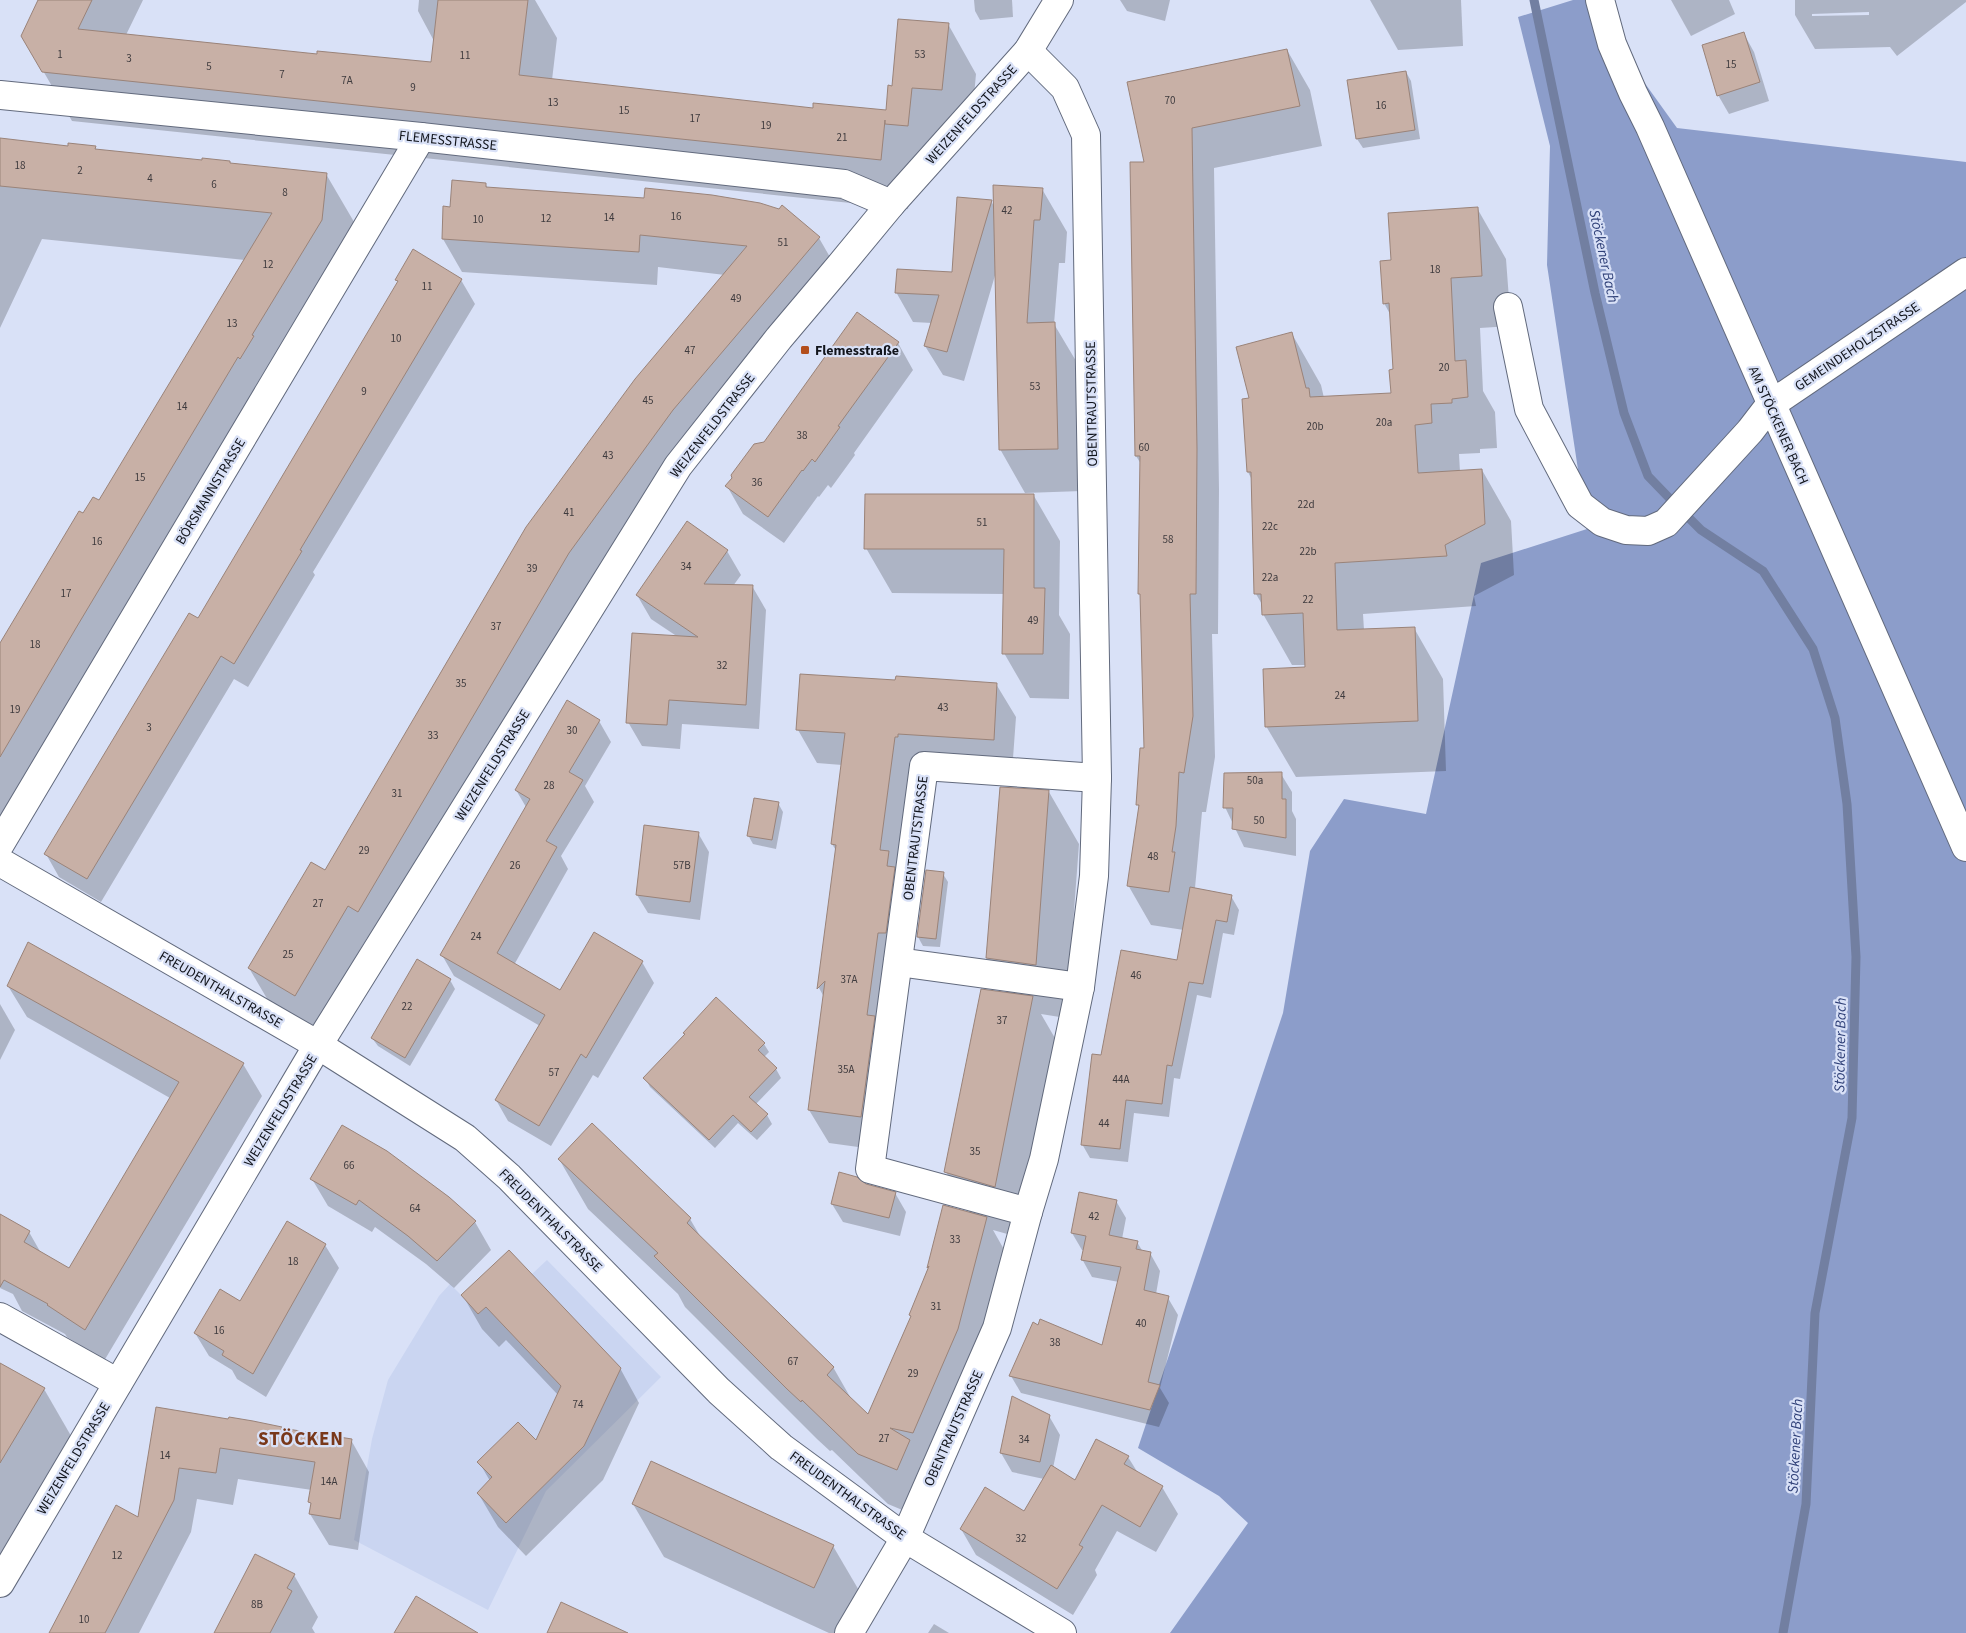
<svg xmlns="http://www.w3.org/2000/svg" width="1966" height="1633" viewBox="0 0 1966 1633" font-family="'Source Sans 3',sans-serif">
<rect width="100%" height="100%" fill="#d9e1f7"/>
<polygon fill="#cad5f1" points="547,1260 661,1377 546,1491 488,1610 354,1540 372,1439 388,1380 439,1296 450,1284 479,1313 526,1268 532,1274"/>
<polygon fill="#8c9dca" points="1573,0 1585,0 1677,128 1966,162 1966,1633 1170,1633 1248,1523 1219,1496 1138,1448 1283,1013 1310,851 1344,799 1426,814 1481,563 1587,529 1547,265 1550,146 1518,17"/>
<g fill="#0003" fill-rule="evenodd">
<polygon points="40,0 143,0 126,35 318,55 432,63 434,41 418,11 419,0 535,0 557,38 552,80 814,109 887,112 893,87 948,24 976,74 970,139 940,136 936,174 914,172 913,170 908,209 72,121 23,36"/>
<polygon points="974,0 1012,0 1013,17 980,20 975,11"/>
<polygon points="1120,0 1170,0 1165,21 1127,11"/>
<polygon points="1370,0 1461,0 1463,46 1398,50"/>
<polygon points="1671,0 1729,0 1735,14 1691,36"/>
<path d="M 1795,0 L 1966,0 L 1966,2 L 1897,56 L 1890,47 L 1815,49 L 1795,15 ZM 1869,12 L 1869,15 L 1812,16 L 1812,14 Z"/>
<polygon points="1744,34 1754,52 1769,101 1729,114 1718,95"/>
<polygon points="1287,50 1310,90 1322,146 1214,168 1219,489 1218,634 1212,634 1215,757 1206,812 1202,812 1195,888 1231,896 1239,910 1234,935 1223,933 1211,998 1197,995 1180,1079 1174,1078 1169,1117 1134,1113 1128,1162 1090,1158 1082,1144 1102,1056 1178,962 1184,930 1151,925 1128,885 1140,808 1138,805 1145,750 1142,597 1140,593 1141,464 1136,456 1145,163"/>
<polygon points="1406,72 1411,81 1420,139 1363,148 1357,139 1349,81"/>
<polygon points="0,140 69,147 95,147 96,150 203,161 230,162 231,164 326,174 357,227 0,847 0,657 83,515 99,502 245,260 42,239 0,328"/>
<polygon points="485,184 488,188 780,210 782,207 819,238 838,271 692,443 377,945 367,938 314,1028 269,1002 249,968 325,872 725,275 658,267 657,285 462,272 443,239 451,208"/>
<polygon points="1042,189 1067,232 1065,263 1059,263 1054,324 1079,366 1082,491 1025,493 1000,449 996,272 964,381 943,375 925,346 932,323 913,322 896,292 953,273 991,201 995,208"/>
<polygon points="1477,208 1506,259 1511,326 1480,328 1483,391 1495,412 1497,448 1480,449 1480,453 1459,454 1460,472 1482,470 1511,521 1514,575 1474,596 1476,606 1363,614 1364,630 1414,628 1443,679 1446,771 1296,777 1266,726 1306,669 1306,665 1292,665 1263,614 1263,606 1256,594 1252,480 1248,472 1244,400 1251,400 1292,334 1321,385 1324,398 1392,394 1395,371 1391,316 1384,303 1393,261"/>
<polygon points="414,251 461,280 475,304 313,572 315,575 248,687 234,679 101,902 59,877 46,854 198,620 399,283 397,280"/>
<polygon points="898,343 913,370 854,453 855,455 831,488 828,485 819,497 818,496 784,543 743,514 727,486"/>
<polygon points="1034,496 1060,541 1059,615 1070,634 1069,699 1030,698 1004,653 1005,594 892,593 866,548"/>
<polygon points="727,551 741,575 733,586 752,586 766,610 759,729 682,724 680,749 642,746 628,722 678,637 651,619 637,595"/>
<polygon points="896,681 996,684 1016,717 1012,772 917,766 880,1150 829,1143 809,1110 824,997 819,988 837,852 832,844 842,765 817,763 798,730"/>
<polygon points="599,721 611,742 585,786 594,802 561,856 568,869 514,965 560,992 642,962 654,983 598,1078 593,1075 551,1146 508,1121 496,1100 540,1026 454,976 442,955 526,807 516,790"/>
<polygon points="1281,774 1292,792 1292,811 1296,819 1296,856 1244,847 1225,807"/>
<polygon points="1049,792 1079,844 1066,1018 1041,1014 1063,1052 1025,1239 993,1230 1015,1269 926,1520 888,1504 832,1450 830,1451 817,1439 685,1307 678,1294 588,1209 559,1159 690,1219 703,1241 833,1367 853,1402 868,1417 912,1319 910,1315 928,1268 944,1206 970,1214 946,1172 1009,995 987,958"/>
<polygon points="778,803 783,812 776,849 753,844 748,835"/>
<polygon points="698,833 709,852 700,920 648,913 637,895"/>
<polygon points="943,874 948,882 940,947 923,946 918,937"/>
<polygon points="450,980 455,989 410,1066 378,1046 372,1038"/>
<polygon points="8,986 243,1064 262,1096 104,1361 67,1337 65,1334 22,1311 13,1294 0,1288 0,1216 29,1232 41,1253 70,1270 170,1098 27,1017"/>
<polygon points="0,1004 15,1030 0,1060"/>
<polygon points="764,1044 769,1052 764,1057 776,1069 781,1078 755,1105 767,1115 772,1124 757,1140 738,1123 715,1148 650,1087 645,1078"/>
<polygon points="312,1179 475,1222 491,1250 454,1288 426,1264 375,1227 372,1232 328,1206"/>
<polygon points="895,1193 906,1212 900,1236 843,1222 832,1204"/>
<polygon points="1116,1201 1126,1218 1122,1239 1137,1242 1143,1252 1150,1253 1160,1271 1156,1294 1168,1298 1178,1315 1160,1388 1169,1403 1159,1427 1021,1393 1011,1376 1103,1347 1119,1282 1092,1277 1082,1259 1084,1250 1082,1250 1072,1233"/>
<polygon points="325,1245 339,1268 266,1397 237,1379 232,1370 209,1356 195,1333"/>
<polygon points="463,1296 620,1368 639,1403 603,1480 526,1556 498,1527 478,1493 490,1481 479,1462 536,1442 558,1395 506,1340 499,1347 482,1329"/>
<polygon points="0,1364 44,1389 74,1441 0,1566"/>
<polygon points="157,1408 351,1440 369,1472 358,1550 329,1545 310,1514 312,1490 238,1479 233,1505 197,1499 191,1532 139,1633 51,1633 138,1518"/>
<polygon points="1049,1416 1060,1435 1053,1468 1075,1482 1128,1457 1138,1473 1162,1487 1178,1514 1156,1552 1117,1531 1095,1570 1097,1575 1073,1615 976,1555 961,1529 1024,1512 1044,1479 1012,1472 1001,1453"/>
<polygon points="633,1504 833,1546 864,1599 848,1633 829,1633 664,1557"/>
<polygon points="294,1575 318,1617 312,1628 315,1633 215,1633"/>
<polygon points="934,1624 949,1633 928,1633"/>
</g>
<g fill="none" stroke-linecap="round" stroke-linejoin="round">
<g stroke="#727fa1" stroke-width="9">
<polyline points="1534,0 1595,293 1624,413 1648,476 1675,504"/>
<polyline points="1683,512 1701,530 1763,571 1813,649 1835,718 1847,804 1856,957 1852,1118 1815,1313 1806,1504 1783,1633"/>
</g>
</g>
<g fill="#c8b0a6" stroke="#9a8379">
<polygon points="38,0 92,0 78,29 317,54 317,51 431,62 438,0 528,0 519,75 813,108 813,103 886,110 888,85 892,86 898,19 949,23 942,90 912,88 908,126 885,124 885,120 881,160 42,72 21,36"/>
<polygon points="1744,32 1760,82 1717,96 1702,45"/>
<polygon points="1287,49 1300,106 1192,128 1197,449 1196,594 1190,594 1193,716 1184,773 1179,772 1176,826 1172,852 1175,852 1169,892 1127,886 1139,805 1136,805 1140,748 1144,748 1140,594 1138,594 1140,456 1135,456 1130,162 1144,162 1127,82"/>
<polygon points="1406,71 1415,130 1356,139 1347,80"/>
<polygon points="0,138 68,146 68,143 96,146 95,149 202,160 202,158 230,161 230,163 327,173 322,220 252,335 254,336 240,359 238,357 76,628 0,757 0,643 79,511 83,513 93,497 99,500 272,213 0,186"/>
<polygon points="452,180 486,183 486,187 644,198 645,188 712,195 760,203 779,209 782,205 820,237 673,410 569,553 358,912 348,906 295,996 248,968 311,862 325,870 526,527 635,379 747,246 640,235 639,252 442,239 443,206 450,207"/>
<polygon points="993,185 1043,188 1040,220 1034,220 1027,323 1055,322 1058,449 999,450"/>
<polygon points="957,197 992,200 947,352 924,346 939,295 895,293 897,269 952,272"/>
<polygon points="1478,207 1482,276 1451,278 1455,361 1466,360 1468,397 1452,399 1452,403 1431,404 1432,423 1415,425 1418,473 1482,469 1485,524 1445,545 1447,556 1335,563 1337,630 1415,627 1418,721 1265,727 1263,669 1305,667 1303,613 1262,615 1261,594 1254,594 1251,472 1247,472 1242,399 1249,398 1236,347 1292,332 1306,388 1309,388 1310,397 1391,393 1389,370 1393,369 1389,303 1383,304 1380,261 1391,260 1388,213"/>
<polygon points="413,249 462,279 300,550 302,551 234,664 221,656 87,879 44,854 189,613 198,618 398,281 395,280"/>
<polygon points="857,312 899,342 838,426 840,427 815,462 812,459 803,471 802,470 768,517 725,486 732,478 731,475 754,444 764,442"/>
<polygon points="865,494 1034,494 1034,588 1045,588 1043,654 1002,654 1004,549 864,549"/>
<polygon points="687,521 728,550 704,584 753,585 746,705 669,700 667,725 626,723 632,633 698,637 636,595"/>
<polygon points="800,674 895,680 896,676 997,683 994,740 898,734 898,737 895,737 880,850 889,851 887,866 895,867 886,933 878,933 867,1015 875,1016 861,1117 808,1110 825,981 817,989 836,845 831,844 845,733 796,730"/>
<polygon points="567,700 600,720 569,772 583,780 546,841 557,847 497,953 560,990 594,932 643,961 586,1058 581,1054 539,1126 495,1100 545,1015 440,955 530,799 515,790"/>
<polygon points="1282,772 1282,799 1286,799 1286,838 1232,829 1233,808 1223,808 1224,773"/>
<polygon points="1000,787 1049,790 1036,965 986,958"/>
<polygon points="754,798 779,802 772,840 747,836"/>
<polygon points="644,825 699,832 690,902 636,895"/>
<polygon points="926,870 944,872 936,939 917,937"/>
<polygon points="1190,887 1232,895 1227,922 1216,920 1203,984 1189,982 1172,1066 1167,1065 1162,1104 1126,1100 1120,1149 1081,1145 1092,1054 1101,1055 1121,950 1177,960"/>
<polygon points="28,942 244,1063 85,1330 47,1305 48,1304 4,1280 0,1287 0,1214 30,1231 24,1242 69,1268 179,1082 7,986"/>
<polygon points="417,959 451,979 405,1058 371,1038"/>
<polygon points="981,989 1033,996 995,1187 944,1172"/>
<polygon points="716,997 765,1043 758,1050 777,1068 749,1097 768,1114 751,1132 733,1115 709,1140 643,1078 685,1034 683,1033"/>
<polygon points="592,1123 691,1218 687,1223 834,1367 827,1375 868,1414 911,1316 909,1315 929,1266 927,1268 943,1205 987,1217 958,1329 913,1433 890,1428 910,1440 897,1470 858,1454 802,1400 801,1402 787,1389 654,1256 658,1253 558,1159"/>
<polygon points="342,1125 387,1151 449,1197 476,1221 437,1261 408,1236 359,1200 356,1205 310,1179"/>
<polygon points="839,1172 857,1177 866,1184 896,1192 889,1218 831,1204"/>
<polygon points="1079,1192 1117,1200 1109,1235 1138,1241 1136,1249 1151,1252 1144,1290 1169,1296 1148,1382 1160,1385 1150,1410 1009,1376 1033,1322 1038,1325 1040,1319 1102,1345 1121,1267 1081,1260 1086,1236 1071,1233"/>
<polygon points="287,1221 326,1244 253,1374 222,1355 224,1351 194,1333 220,1289 240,1301"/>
<polygon points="509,1250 621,1368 584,1446 506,1523 477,1493 492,1477 477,1462 518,1422 536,1440 561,1386 486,1307 478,1314 461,1295"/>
<polygon points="0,1363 45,1388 0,1463"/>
<polygon points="1012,1396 1050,1415 1040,1462 1000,1453"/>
<polygon points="156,1407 228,1419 229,1417 253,1421 282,1427 281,1428 352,1439 340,1519 309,1514 311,1503 308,1502 315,1462 220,1448 216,1473 179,1468 174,1500 105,1633 49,1633 116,1505 138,1517"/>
<polygon points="1096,1439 1129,1456 1124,1464 1163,1486 1140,1527 1102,1505 1079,1545 1083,1547 1057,1589 960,1529 985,1487 1024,1511 1051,1465 1075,1480"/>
<polygon points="651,1461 834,1545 814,1588 632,1504"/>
<polygon points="255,1554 295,1574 287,1588 292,1591 270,1633 214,1633"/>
<polygon points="416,1596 478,1633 394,1633"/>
<polygon points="561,1602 628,1633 547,1633"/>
</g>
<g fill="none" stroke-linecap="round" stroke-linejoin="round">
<defs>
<g id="street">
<polyline points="1600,0 1612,44 1633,93 1650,127 1966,847"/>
<polyline points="0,95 421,137 844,184 891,204"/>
<polyline points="1508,307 1529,409 1580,505 1602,522 1626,530 1648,531 1666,523 1750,431 1770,405 1966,272"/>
<polyline points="0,844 421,137"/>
<polyline points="0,862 318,1045 465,1138 509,1177 719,1391 781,1447 905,1538 1062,1633"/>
<polyline points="898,962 1080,987"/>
<polyline points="1028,1212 870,1169 924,766 1097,778"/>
<polyline points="0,1317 118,1383"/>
<polyline points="0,1583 318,1045 678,466 779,338 839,267 891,204 1028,51 1059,0"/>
<polyline points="849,1633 905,1538 997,1328 1028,1212 1044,1159 1080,987 1094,876 1097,778 1086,135 1065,88 1028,51"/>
</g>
</defs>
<use href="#street" stroke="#626a7d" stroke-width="30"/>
<use href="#street" stroke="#fff" stroke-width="28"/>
</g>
<rect fill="#b34e1c" stroke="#d9e1f7" stroke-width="2" x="800" y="345" width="10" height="10" rx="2.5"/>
<g text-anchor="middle" stroke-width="4.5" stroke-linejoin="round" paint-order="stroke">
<g font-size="11" fill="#3f3b3e">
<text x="60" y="58">1</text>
<text x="920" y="58">53</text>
<text x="465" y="59">11</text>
<text x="129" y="62">3</text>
<text x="1731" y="68">15</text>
<text x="209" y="70">5</text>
<text x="282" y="78">7</text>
<text x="347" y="84">7A</text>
<text x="413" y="91">9</text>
<text x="1170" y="104">70</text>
<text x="553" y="106">13</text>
<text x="1381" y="109">16</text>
<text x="624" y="114">15</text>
<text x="695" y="122">17</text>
<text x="766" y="129">19</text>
<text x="842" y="141">21</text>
<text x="20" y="169">18</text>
<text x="80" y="174">2</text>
<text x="150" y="182">4</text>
<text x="214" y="188">6</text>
<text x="285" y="196">8</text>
<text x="1007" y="214">42</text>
<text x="676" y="220">16</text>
<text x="609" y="221">14</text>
<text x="546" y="222">12</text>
<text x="478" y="223">10</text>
<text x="783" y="246">51</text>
<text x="268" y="268">12</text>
<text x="1435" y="273">18</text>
<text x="427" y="290">11</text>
<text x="736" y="302">49</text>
<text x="232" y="327">13</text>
<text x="396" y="342">10</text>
<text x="690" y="354">47</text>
<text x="1444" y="371">20</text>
<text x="1035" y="390">53</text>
<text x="364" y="395">9</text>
<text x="648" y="404">45</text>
<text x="182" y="410">14</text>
<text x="1384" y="426">20a</text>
<text x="1315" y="430">20b</text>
<text x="802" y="439">38</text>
<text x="1144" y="451">60</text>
<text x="608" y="459">43</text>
<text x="140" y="481">15</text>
<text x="757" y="486">36</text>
<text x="1306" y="508">22d</text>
<text x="569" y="516">41</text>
<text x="982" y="526">51</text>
<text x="1270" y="530">22c</text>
<text x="1168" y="543">58</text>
<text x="97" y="545">16</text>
<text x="1308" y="555">22b</text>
<text x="686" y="570">34</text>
<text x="532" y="572">39</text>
<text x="1270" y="581">22a</text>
<text x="66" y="597">17</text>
<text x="1308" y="603">22</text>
<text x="1033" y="624">49</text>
<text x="496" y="630">37</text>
<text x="35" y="648">18</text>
<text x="722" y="669">32</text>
<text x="461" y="687">35</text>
<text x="1340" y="699">24</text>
<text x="943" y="711">43</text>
<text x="15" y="713">19</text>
<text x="149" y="731">3</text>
<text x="572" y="734">30</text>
<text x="433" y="739">33</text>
<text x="1255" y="784">50a</text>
<text x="549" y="789">28</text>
<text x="397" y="797">31</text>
<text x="1259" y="824">50</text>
<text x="364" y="854">29</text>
<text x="1153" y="860">48</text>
<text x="515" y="869">26</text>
<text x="682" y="869">57B</text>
<text x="318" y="907">27</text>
<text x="476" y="940">24</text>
<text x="288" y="958">25</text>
<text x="1136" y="979">46</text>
<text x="849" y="983">37A</text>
<text x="407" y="1010">22</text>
<text x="1002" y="1024">37</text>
<text x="846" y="1073">35A</text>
<text x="554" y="1076">57</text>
<text x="1121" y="1083">44A</text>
<text x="1104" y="1127">44</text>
<text x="975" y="1155">35</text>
<text x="349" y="1169">66</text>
<text x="415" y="1212">64</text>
<text x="1094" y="1220">42</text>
<text x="955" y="1243">33</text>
<text x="293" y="1265">18</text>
<text x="936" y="1310">31</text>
<text x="1141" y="1327">40</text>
<text x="219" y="1334">16</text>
<text x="1055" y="1346">38</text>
<text x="793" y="1365">67</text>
<text x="913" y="1377">29</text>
<text x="578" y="1408">74</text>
<text x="884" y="1442">27</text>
<text x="1024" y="1443">34</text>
<text x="165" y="1459">14</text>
<text x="329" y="1485">14A</text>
<text x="1021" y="1542">32</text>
<text x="117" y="1559">12</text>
<text x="257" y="1608">8B</text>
<text x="84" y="1623">10</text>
</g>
<g font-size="14" fill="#11141b" stroke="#d9e1f7">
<text transform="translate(971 114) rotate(-48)" y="5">WEIZENFELDSTRASSE</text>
<text transform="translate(448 140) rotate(6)" y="5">FLEMESSTRASSE</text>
<text transform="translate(1857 346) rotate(-34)" y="5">GEMEINDEHOLZSTRASSE</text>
<text transform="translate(1091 404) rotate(-91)" y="5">OBENTRAUTSTRASSE</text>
<text transform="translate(712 425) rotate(-52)" y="5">WEIZENFELDSTRASSE</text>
<text transform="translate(1779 425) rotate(66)" y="5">AM STÖCKENER BACH</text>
<text transform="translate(210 491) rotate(-59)" y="5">BÖRSMANNSTRASSE</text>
<text transform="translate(492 765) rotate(-58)" y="5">WEIZENFELDSTRASSE</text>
<text transform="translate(915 838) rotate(-83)" y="5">OBENTRAUTSTRASSE</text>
<text transform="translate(221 989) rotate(30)" y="5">FREUDENTHALSTRASSE</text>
<text transform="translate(280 1110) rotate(-59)" y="5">WEIZENFELDSTRASSE</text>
<text transform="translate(551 1220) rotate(45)" y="5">FREUDENTHALSTRASSE</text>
<text transform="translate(953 1428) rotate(-66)" y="5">OBENTRAUTSTRASSE</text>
<text transform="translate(73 1458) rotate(-59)" y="5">WEIZENFELDSTRASSE</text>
<text transform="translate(848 1495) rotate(36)" y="5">FREUDENTHALSTRASSE</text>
</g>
<g font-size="14" font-weight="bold" fill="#11141b" stroke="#d9e1f7" text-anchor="start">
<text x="815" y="355">Flemesstraße</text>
</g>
<g font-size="15" font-style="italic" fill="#2e3f77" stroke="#d9e1f7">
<text transform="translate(1604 256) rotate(78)" y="5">Stöckener Bach</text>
<text transform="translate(1840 1045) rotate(-89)" y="5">Stöckener Bach</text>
<text transform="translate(1795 1446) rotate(-87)" y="5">Stöckener Bach</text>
</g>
<g font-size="19" font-weight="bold" letter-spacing="1" fill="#79381a" stroke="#d9e1f7">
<text x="301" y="1445">STÖCKEN</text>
</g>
</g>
</svg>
